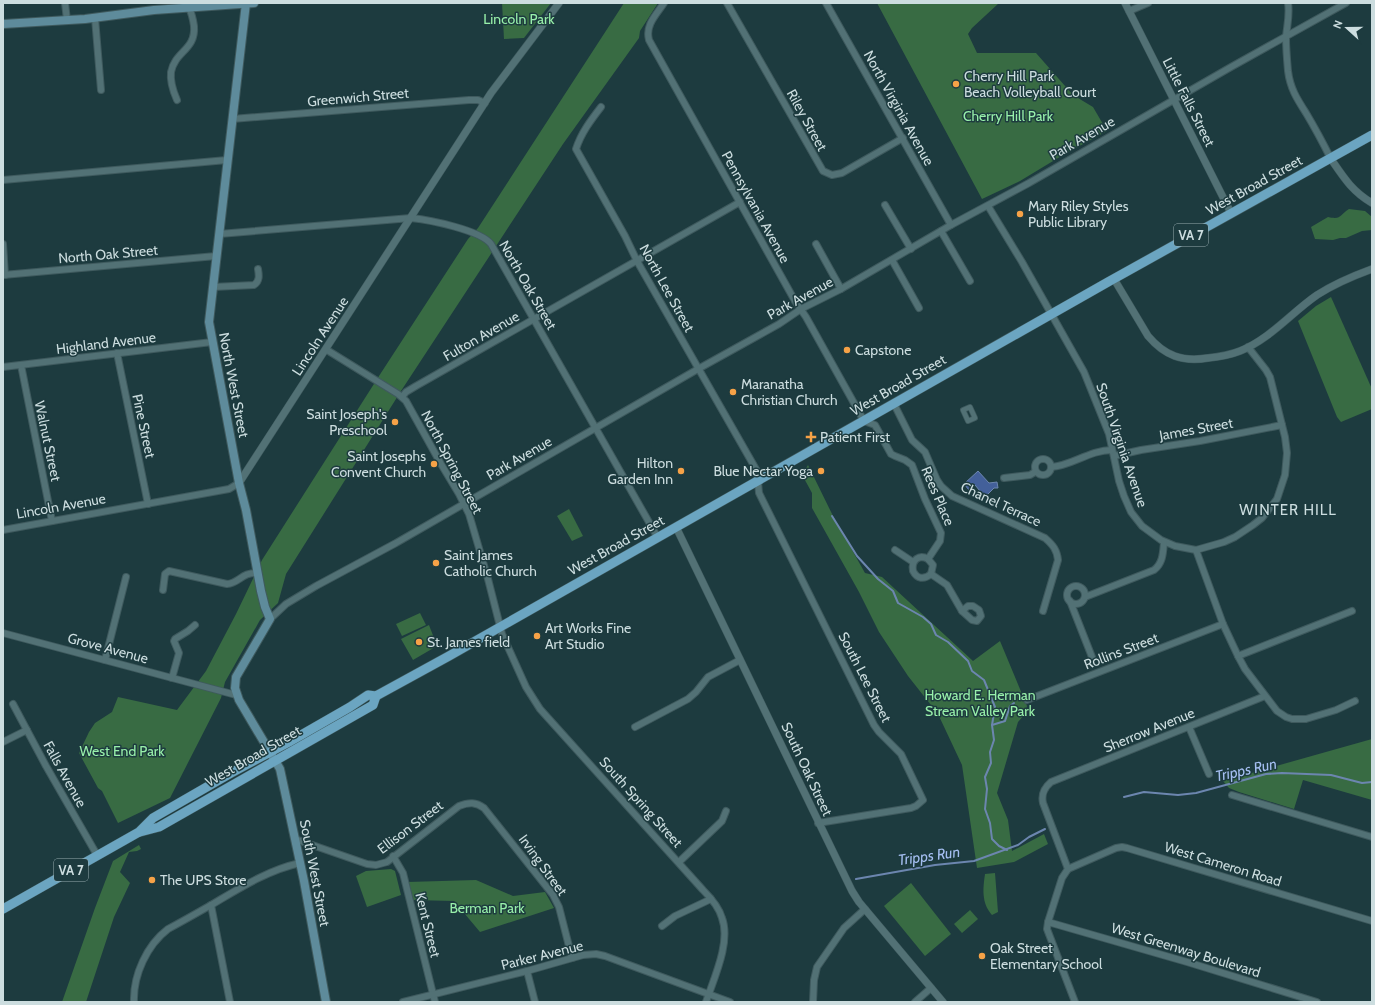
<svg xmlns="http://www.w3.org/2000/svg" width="1375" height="1005" viewBox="0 0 1375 1005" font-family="Cabin,sans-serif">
<rect width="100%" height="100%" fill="#1d3b3f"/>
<g fill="#386b43">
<polygon points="502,3 551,3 524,38 504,39"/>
<polygon points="624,3 658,3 640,31 639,38 563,144 401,391 286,574 278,603 260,620 225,682 221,698 170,798 118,823 102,791 98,788 79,753 89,732 95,723 112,712 118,697 177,710 206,671 236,614 262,560 379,376 468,239 478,228"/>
<polygon points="877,3 999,3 972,28 968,34 977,53 1036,53 1073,95 1093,107 1107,131 1063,155 1020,181 982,199"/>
<path d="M 1349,209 L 1365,211 L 1372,217 L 1372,230 L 1362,231 L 1346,238 L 1340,238 L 1333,240 L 1315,239 L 1311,227 L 1328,217 C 1342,220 1339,215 1349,209 Z"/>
<polygon points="1331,297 1372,389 1372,409 1341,422 1337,417 1298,321 1316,306"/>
<polygon points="808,465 834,518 865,573 882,577 973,661 1000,641 1027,706 1025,714 1018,722 997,793 1008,820 1012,851 1044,834 1048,844 1014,862 977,868 962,765 938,714 908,676 879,632 859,592 812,508 812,493 800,471 805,470"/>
<polygon points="569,509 583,536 572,541 557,516"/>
<polygon points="420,613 426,625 402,636 396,624"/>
<polygon points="429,625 437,646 413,660 401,639"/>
<polygon points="1372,739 1372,800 1303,780 1294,809 1239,792 1229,788 1223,781"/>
<polygon points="139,845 141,849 137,851 129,852 120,872 130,883 114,917 86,1002 62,1002 95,908 113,861"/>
<polygon points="391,869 395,871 401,895 367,907 356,876 366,871"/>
<path d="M 995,873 L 998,912 L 992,915 C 981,903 983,888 985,874 Z"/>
<polygon points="476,880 513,896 545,892 554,908 480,932 454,901 412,900 407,882"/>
<polygon points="911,883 951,934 925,956 884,906"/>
<polygon points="970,910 978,919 962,933 954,924"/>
</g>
<polygon fill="#43609a" stroke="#6c86af" points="978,471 989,483 997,482 998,488 994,488 985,497 975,485 969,490 964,484"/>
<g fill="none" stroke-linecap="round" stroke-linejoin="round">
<g stroke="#6c86af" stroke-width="2">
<polyline points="832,516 857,556 878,579 893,591 898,603 923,617 931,624 936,635 948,642 968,661 972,671 984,680 995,707 992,725 994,740 990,752 991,763 985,777 987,789 985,809 990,823 992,839 999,846 1007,850"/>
<polyline points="992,725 1005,721 1010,706 1014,703"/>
<polyline points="1124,797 1144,792 1178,795 1196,793 1266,774 1282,773 1331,775 1362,783 1372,782"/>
<polyline points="856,879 935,865 974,861 1018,845 1029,837 1045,829"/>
</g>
<defs>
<polygon id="pedestrian" points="970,407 975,418 968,421 963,410"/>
<g id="minor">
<polyline points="65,3 67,20"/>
<path d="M 664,3 C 656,15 645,25 649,40 L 795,301 L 806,317 L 864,421 L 875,425 L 891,454 L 895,456 L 905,460 L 912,465 L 925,499 L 941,533 L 940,541 L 928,559"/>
<polyline points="727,3 823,171 832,175 842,173 903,138"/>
<polyline points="826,3 951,225"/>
<path d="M 1288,3 C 1290,15 1287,25 1286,37 C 1286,48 1287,60 1288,71 C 1290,88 1297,99 1306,113 C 1315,128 1323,143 1331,159"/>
<polyline points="1129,11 1148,3"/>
<polyline points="95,18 101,90"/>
<path d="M 177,100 C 173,91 170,81 171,72 C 175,51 196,50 194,26 C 193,19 192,14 189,8"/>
<path d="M 601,107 C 591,120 581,133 576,149 L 625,236 L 637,261 L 757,471 L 759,493 L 874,725 L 879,732 L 901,754 L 923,800 L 916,806 L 911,808 L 818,823"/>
<polyline points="232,119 469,100 478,100 485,103"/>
<polyline points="3,180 227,160"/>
<polyline points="885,205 911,249"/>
<polyline points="988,206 1022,262 1084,372 1109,434 1119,481 1124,496 1131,512 1142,526 1161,540 1175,546 1196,550 1224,542 1235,537 1253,525 1262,518 1277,499 1285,475 1287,453 1285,437 1270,377 1266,370 1248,347"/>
<polyline points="941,231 970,281"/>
<path d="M 219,234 L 411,218 C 430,220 480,230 491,244 L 658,538"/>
<polyline points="3,244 5,275"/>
<polyline points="816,244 841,289"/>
<polyline points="892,260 919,308"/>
<polyline points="3,275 216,256"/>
<path d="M 213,287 L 254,285 C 260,281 259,275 258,269"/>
<path d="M 327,350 L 398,394 L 406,401 L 441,464 L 459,494 L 469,514 L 488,579 L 502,634 L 526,687 L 540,709 L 703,890 C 711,898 719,907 722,918 C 731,942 714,978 706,1002"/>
<polyline points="117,353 148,504"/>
<polyline points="21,365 52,521"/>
<polyline points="3,367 212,342"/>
<polyline points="402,397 406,392 416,386 740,202"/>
<path d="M 894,404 L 912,440 L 925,452 L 937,480 L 941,486 L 952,496 L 1045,538 C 1053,545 1057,550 1058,560 L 1043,611"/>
<polyline points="1114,456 1141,450 1200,441 1282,425"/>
<circle cx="1043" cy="467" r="8"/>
<path d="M 1051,467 C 1072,466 1089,450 1112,450"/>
<polyline points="1004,478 1030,475 1035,472"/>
<polyline points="3,530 229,489 239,483"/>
<polyline points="895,550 913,562"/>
<polyline points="1196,550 1223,624 1238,656 1245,669 1277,711 1286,717 1292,719 1306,719 1336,710 1355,701"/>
<path d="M 928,559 C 919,554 911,560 913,571 C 917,579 924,580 931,574"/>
<polyline points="928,559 933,565 931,574"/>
<polyline points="931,574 947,585 962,611"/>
<circle cx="1076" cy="595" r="9"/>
<path d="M 163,590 L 165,574 L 169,571 L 227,584 C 240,583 241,572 258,573"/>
<path d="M 1085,597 L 1154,570 C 1163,563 1163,553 1164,542"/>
<polyline points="1070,601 1092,657"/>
<polygon points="968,606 973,606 979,610 981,616 977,621 972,620 962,611"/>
<polyline points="270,619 286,604 316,586 396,543 698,369 779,324 801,309 841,289 951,225 1029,183 1231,67 1346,3"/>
<polyline points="3,633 236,695"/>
<polyline points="1238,656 1352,611"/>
<polyline points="105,660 126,577"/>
<polyline points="172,678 179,653 174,641 175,639 188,631 195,625"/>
<polyline points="1027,700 1223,624"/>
<polyline points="13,704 46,766 97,855"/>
<polyline points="635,727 688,699 696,692 708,677 740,660"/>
<polyline points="1189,727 1209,774"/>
<polyline points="3,742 27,730"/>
<polyline points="1232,795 1372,837"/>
<path d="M 295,839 L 367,864 L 376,865 L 387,862 L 459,806 C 469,802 476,802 484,808 L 553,895 L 559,907 L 572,958"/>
<polyline points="393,856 403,873 435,1002"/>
<polyline points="679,862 722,821 726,811"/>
<polyline points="1068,869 1116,848 1122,847 1127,848 1372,921"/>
<polyline points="211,905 230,1002"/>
<polyline points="1048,922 1187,962 1317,1002"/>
<polyline points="662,926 675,916 711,899"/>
<polyline points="527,971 535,1002"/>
<path d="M 134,1002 C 133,975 147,945 168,929 C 183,921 197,913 211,905 C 240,888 268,870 300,863"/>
<polyline points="403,1002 527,971 583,955 596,954 605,956 730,1002"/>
<polyline points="813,1002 814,980 817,967 844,928 865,909"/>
<polyline points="915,1002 931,988"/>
<path d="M 1075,1002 L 1047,929 L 1048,922 L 1062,878 L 1068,869 L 1043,803 C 1041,794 1044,788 1051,782 L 1265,696"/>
</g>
<g id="tertiary">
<polyline points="1125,3 1231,213"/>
<path d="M 1331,159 C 1344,178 1352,191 1372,203"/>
<path d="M 1114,279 L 1148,336 C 1165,356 1182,362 1208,358 C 1218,357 1230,355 1240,351 C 1270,339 1291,313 1317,295 C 1334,284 1353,276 1372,269"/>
<polyline points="239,483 491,93 559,3"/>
<polyline points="676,527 852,891 859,902 943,1002"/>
</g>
<g id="secondary">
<polyline points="246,3 209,322 239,483 246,510 261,591 265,607 270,619 236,677 235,688 239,700 280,769 304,881 326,1002"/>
<polyline points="3,24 85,19 154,10 254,3"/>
</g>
<g id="primary">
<polyline points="140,832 159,827 373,705 376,696"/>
<polyline points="3,909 139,832 153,818 231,773 289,742 350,707 368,695 376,696 449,656 1108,282 1372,135"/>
</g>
</defs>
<use href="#pedestrian" stroke="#3f5a5e" stroke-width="6"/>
<use href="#minor" stroke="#3f5a5e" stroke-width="8"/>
<use href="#tertiary" stroke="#3f5a5e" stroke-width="8"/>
<use href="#secondary" stroke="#3f5a5e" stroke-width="10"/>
<use href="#primary" stroke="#3f5a5e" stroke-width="10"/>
<use href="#pedestrian" stroke="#527175" stroke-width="4.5"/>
<use href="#minor" stroke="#527175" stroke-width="6"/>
<use href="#tertiary" stroke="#527175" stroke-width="7"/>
<use href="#secondary" stroke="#5e8b9b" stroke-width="8"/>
<use href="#primary" stroke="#6ba5c1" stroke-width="9"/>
</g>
<g fill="#f6a247" stroke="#1d3b3f" stroke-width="1.5">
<circle cx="956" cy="84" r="4"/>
<circle cx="1020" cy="214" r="4"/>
<circle cx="847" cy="350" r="4"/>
<circle cx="733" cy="392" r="4"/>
<circle cx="395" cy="422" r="4"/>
<path d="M809 431h4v4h4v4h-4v4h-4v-4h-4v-4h4z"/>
<circle cx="434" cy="464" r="4"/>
<circle cx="681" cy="471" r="4"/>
<circle cx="821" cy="471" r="4"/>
<circle cx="436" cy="563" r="4"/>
<circle cx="537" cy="636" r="4"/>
<circle cx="419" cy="642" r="4"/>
<circle cx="152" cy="880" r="4"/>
<circle cx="982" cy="956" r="4"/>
</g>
<g text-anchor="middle" stroke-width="3" stroke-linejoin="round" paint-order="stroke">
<g fill="#1d3b3f" stroke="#98acaf" stroke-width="1">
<rect x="1174" y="224" width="34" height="22" rx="3"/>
<rect x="54" y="859" width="34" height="22" rx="3"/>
</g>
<g font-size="13" font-weight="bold" fill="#ccdddf">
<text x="1191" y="240">VA 7</text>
<text x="71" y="875">VA 7</text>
</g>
<g font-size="14" fill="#98f0aa" stroke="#1d3b3f">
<text x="519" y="24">Lincoln Park</text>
<text x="1008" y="121">Cherry Hill Park</text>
<text x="980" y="700">Howard E. Herman<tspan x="980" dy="16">Stream Valley Park</tspan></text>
<text x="122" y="756">West End Park</text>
<text x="487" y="913">Berman Park</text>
</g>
<g font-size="14" fill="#ccdddf" stroke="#1d3b3f" text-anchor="start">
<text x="964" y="81">Cherry Hill Park<tspan x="964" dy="16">Beach Volleyball Court</tspan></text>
<text x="1028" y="211">Mary Riley Styles<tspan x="1028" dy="16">Public Library</tspan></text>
<text x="855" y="355">Capstone</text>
<text x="741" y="389">Maranatha<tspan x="741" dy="16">Christian Church</tspan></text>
<text x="387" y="419" text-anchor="end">Saint Joseph's<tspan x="387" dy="16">Preschool</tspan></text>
<text x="820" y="442">Patient First</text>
<text x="426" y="461" text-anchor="end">Saint Josephs<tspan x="426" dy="16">Convent Church</tspan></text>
<text x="673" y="468" text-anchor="end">Hilton<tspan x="673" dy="16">Garden Inn</tspan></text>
<text x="813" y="476" text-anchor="end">Blue Nectar Yoga</text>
<text x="444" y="560">Saint James<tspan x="444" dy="16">Catholic Church</tspan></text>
<text x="545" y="633">Art Works Fine<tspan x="545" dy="16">Art Studio</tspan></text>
<text x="427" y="647">St. James field</text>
<text x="160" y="885">The UPS Store</text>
<text x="990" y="953">Oak Street<tspan x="990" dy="16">Elementary School</tspan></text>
</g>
<g font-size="14" fill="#ccdddf" stroke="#1d3b3f">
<text transform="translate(358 97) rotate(-5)" y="5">Greenwich Street</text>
<text transform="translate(1189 102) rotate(63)" y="5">Little Falls Street</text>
<text transform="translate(899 108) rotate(61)" y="5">North Virginia Avenue</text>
<text transform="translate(807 120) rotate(61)" y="5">Riley Street</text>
<text transform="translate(1082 138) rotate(-30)" y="5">Park Avenue</text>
<text transform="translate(1254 185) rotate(-29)" y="5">West Broad Street</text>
<text transform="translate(756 207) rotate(61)" y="5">Pennsylvania Avenue</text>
<text transform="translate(108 254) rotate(-5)" y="5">North Oak Street</text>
<text transform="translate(528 285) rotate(60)" y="5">North Oak Street</text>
<text transform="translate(667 288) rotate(61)" y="5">North Lee Street</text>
<text transform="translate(800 298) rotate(-29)" y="5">Park Avenue</text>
<text transform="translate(320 336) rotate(-57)" y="5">Lincoln Avenue</text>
<text transform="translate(481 336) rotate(-30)" y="5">Fulton Avenue</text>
<text transform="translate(106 343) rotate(-7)" y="5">Highland Avenue</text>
<text transform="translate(234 385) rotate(79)" y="5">North West Street</text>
<text transform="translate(898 385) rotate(-30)" y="5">West Broad Street</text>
<text transform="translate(144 426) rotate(78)" y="5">Pine Street</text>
<text transform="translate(1196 429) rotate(-10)" y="5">James Street</text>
<text transform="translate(48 441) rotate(78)" y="5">Walnut Street</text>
<text transform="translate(1122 445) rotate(71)" y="5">South Virginia Avenue</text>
<text transform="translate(519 458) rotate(-30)" y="5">Park Avenue</text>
<text transform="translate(452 462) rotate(62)" y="5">North Spring Street</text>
<text transform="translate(938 496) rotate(67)" y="5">Rees Place</text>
<text transform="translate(1001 504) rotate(25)" y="5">Chanel Terrace</text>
<text transform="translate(61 506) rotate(-10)" y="5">Lincoln Avenue</text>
<text transform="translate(616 545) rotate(-29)" y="5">West Broad Street</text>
<text transform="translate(108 648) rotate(15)" y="5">Grove Avenue</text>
<text transform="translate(1121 651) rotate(-21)" y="5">Rollins Street</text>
<text transform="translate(865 677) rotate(63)" y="5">South Lee Street</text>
<text transform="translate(1149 730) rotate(-22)" y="5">Sherrow Avenue</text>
<text transform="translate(253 756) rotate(-30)" y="5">West Broad Street</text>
<text transform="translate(807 769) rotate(65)" y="5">South Oak Street</text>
<text transform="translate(65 774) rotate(61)" y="5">Falls Avenue</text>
<text transform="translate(641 802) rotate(48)" y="5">South Spring Street</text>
<text transform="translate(410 827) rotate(-37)" y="5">Ellison Street</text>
<text transform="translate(1223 864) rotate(17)" y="5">West Cameron Road</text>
<text transform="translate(543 865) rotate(54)" y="5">Irving Street</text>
<text transform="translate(315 873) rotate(79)" y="5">South West Street</text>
<text transform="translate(428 925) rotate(76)" y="5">Kent Street</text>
<text transform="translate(1186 950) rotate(17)" y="5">West Greenway Boulevard</text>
<text transform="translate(542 955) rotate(-14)" y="5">Parker Avenue</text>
</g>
<g font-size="15" letter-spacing="1" fill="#ccdddf" stroke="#1d3b3f">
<text x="1288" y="515">WINTER HILL</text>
</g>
<g font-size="15" font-style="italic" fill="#a4bef0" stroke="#1d3b3f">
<text transform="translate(1246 770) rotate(-12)" y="5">Tripps Run</text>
<text transform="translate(929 856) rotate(-8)" y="5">Tripps Run</text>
</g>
</g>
<rect width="1375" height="1005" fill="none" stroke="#ccdddf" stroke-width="8"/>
<g transform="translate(1347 28) rotate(291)" stroke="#1d3b3f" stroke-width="3" paint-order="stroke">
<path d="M0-3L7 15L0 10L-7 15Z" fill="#ccdddf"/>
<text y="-6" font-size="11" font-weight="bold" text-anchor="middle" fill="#ccdddf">N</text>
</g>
</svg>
